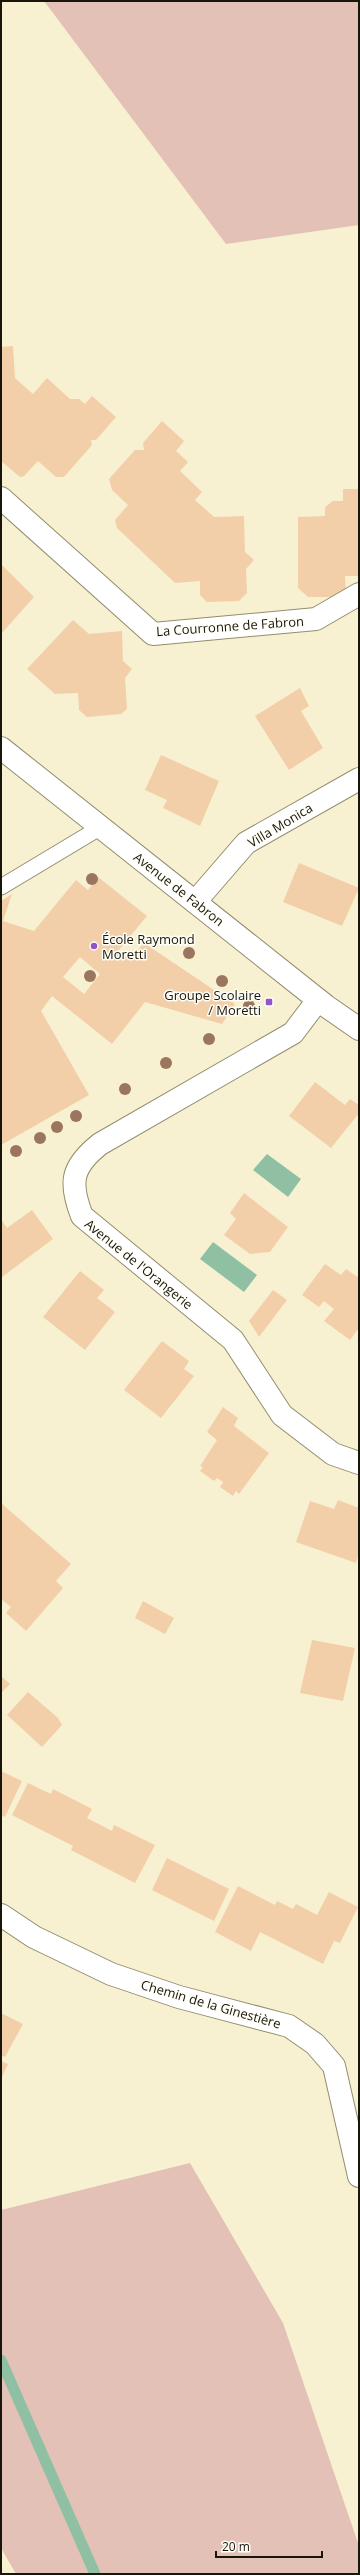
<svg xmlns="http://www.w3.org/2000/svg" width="360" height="2575" viewBox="0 0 360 2575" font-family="'Open Sans',sans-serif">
<rect width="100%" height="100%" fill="#f7f1d1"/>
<g fill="#e3c1b6">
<polygon points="44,1 359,1 359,225 226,244"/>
<polygon points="190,2163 283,2323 359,2546 359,2574 16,2574 1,2548 1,2210"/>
</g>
<g fill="#8fc0a4">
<polygon points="267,1154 301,1179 288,1197 253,1170"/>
<polygon points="213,1242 257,1275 244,1292 200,1259"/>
</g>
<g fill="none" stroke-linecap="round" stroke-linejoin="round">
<polyline stroke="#8fc0a4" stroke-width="11" points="1,2360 95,2574"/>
</g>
<g fill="#f3cfa9" fill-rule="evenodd">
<polygon points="13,346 15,378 33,394 47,378 70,399 79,399 85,404 92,396 116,417 96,440 91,440 92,445 64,477 56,477 38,461 24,476 20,477 1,461 1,347"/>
<polygon points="162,421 184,441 176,451 188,462 180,471 202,492 195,500 214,517 244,516 245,552 254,560 246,569 247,593 239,601 207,602 200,595 200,581 175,583 117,528 115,520 128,505 112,490 109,479 135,450 144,450 143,443"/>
<polygon points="343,489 359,489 359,576 345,576 346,592 339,597 308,597 298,588 298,517 325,516 325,507 333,501 343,501"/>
<polygon points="1,564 34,597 1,634"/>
<polygon points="73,620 89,634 122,631 123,661 132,669 125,678 127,709 121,714 87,717 79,710 78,693 55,694 27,669"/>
<polygon points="300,688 309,706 301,711 323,748 289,770 255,716"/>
<polygon points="161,755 219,781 200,826 163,808 167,800 145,790"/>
<polygon points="299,863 359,888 342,926 283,902"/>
<path d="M 98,877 L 147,916 L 118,951 L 130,960 L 144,943 L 235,1004 L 222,1024 L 145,1002 L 112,1044 L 52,996 L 41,1011 L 89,1095 L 1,1145 L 1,901 L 12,894 L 3,921 L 34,931 L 76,880 L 88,890 ZM 80,957 L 100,974 L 84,994 L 63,977 Z"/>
<polygon points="315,1082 345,1105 350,1099 359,1105 359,1113 331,1148 289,1116"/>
<polygon points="244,1193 288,1227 270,1252 250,1254 224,1235 236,1219 230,1213"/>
<polygon points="32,1210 53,1239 2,1277 1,1219 7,1228"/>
<polygon points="325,1264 341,1275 346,1269 359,1278 359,1328 350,1340 324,1321 334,1309 324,1301 319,1307 302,1295"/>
<polygon points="80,1271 104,1290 97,1298 115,1312 85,1350 43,1317"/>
<polygon points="273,1290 287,1300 259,1337 249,1321"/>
<polygon points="162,1341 189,1361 184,1369 194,1376 161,1418 124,1390"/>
<polygon points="223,1407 238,1418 234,1426 269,1453 239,1494 236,1491 233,1496 220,1487 223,1482 217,1478 214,1481 200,1471 203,1467 200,1466 217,1440 207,1432"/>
<polygon points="338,1500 359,1508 359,1552 356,1563 296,1542 310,1501 334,1509"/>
<polygon points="1,1503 71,1564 56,1581 63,1588 26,1631 6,1613 11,1607 1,1599"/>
<polygon points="143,1601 174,1618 165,1634 135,1618"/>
<polygon points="312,1640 355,1648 343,1701 300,1693"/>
<polygon points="1,1676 10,1684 1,1693"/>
<polygon points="28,1692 58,1718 62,1725 42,1747 7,1715"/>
<polygon points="1,1771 22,1781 5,1817 1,1815"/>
<polygon points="28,1783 51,1794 53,1789 92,1809 87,1818 112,1831 114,1825 155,1845 135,1883 71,1850 73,1846 12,1815"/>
<polygon points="167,1858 229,1889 214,1921 152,1890"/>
<polygon points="238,1886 275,1905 277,1901 293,1909 296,1904 317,1915 329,1892 358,1907 340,1943 334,1941 323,1964 260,1932 251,1951 215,1932"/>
<polygon points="1,2013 23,2024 5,2057 1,2055"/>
<polygon points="1,2061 8,2064 1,2079"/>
</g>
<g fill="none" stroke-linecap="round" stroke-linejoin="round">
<defs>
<polyline id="service" points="1,887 101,827"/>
<g id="minor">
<polyline points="1,498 153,634 316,619 359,594"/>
<polyline points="195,902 246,843 359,779"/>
<path d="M 318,1000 L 293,1033 L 100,1144 C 71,1167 69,1183 82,1216 L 233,1340 L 282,1415 L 333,1454 L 359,1463"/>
</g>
<g id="tertiary">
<polyline points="1,748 326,1006 359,1029"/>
<polyline points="1,1915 34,1937 111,1974 179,1997 289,2026 315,2044 334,2066 359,2176"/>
</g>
</defs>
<use href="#service" stroke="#928d6f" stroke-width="17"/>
<use href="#minor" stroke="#928d6f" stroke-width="24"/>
<use href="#tertiary" stroke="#928d6f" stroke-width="24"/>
<use href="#service" stroke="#fff" stroke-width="15"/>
<use href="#minor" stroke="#fff" stroke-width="22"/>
<use href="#tertiary" stroke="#fff" stroke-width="22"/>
</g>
<g fill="#9a765e">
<circle cx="92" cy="879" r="6"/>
<circle cx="189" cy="953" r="6"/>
<circle cx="90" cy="976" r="6"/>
<circle cx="222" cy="981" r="6"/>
<circle cx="249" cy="1006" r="6"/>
<circle cx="209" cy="1039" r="6"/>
<circle cx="166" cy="1063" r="6"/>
<circle cx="125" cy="1089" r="6"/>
<circle cx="76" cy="1116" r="6"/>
<circle cx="57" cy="1127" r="6"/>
<circle cx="40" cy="1138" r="6"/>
<circle cx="16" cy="1151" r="6"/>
</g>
<g fill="#9354ca" stroke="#fffef7" stroke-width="1.5">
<circle cx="94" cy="946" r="4"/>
<rect x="265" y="998" width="8" height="8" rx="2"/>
</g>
<g text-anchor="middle" stroke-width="3" stroke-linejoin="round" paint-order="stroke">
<g font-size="13" fill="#18150a" stroke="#fffef7">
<text transform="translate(230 626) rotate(-4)" y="5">La Courronne de Fabron</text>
<text transform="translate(280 825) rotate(-31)" y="5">Villa Monica</text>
<text transform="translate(179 889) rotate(38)" y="5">Avenue de Fabron</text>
<text transform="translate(139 1264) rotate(39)" y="5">Avenue de l'Orangerie</text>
<text transform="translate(211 2004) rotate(16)" y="5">Chemin de la Ginestière</text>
</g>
<g font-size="13" fill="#18150a" stroke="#fffef7" text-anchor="start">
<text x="102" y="944">École Raymond<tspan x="102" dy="15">Moretti</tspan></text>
<text x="261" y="1000" text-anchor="end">Groupe Scolaire<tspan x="261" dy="15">/ Moretti</tspan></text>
</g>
</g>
<rect width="360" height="2575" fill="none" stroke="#18150a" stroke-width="4"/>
<path d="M216 2551v6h106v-6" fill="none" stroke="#18150a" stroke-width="2"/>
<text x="222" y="2551" font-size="12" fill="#18150a" stroke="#fffef7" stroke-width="3" paint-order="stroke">20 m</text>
</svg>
